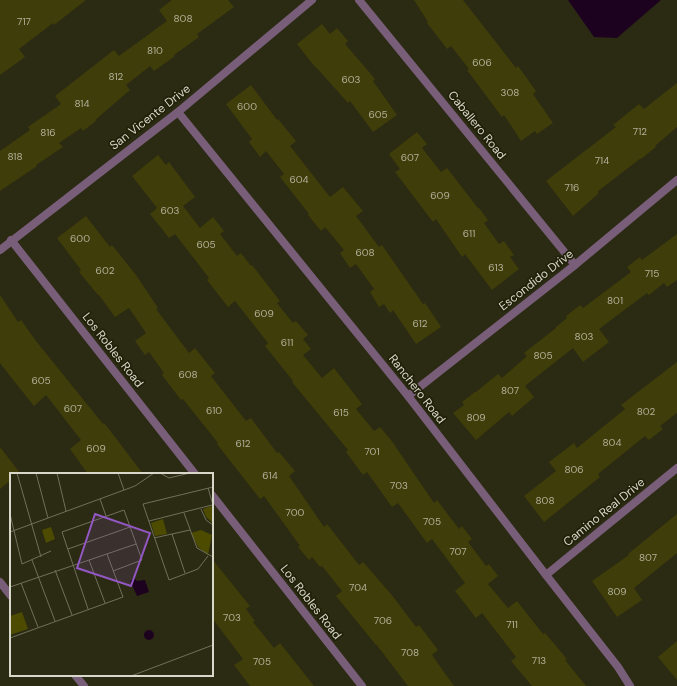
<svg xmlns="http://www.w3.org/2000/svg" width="677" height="686" viewBox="0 0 677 686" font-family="'DM Sans',sans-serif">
<rect width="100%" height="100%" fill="#2b2a13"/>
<polygon fill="#1d021f" points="568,0 661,0 617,38 594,37"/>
<g fill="#3f3d09">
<polygon points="0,0 86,0 54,25 53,23 19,49 25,57 0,75"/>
<polygon points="172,0 228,0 234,7 197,34 199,37 174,55 175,56 154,71 150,66 126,85 130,90 95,120 96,121 83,131 81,128 59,143 63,147 36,165 37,166 0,191 0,151 30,130 28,127 61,104 55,96 114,50 119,56 167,21 159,10"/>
<polygon points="414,0 463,0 516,68 518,66 536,91 533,94 553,123 537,134 535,131 521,141 504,115 502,117 467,70 469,69 451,46 447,49 427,23 428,22"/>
<polygon points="322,24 330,34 337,28 348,41 345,44 375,79 373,81 397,115 373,132 350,101 348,103 316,67 315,67 297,44"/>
<polygon points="677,83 677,127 655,146 656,147 641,159 641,158 597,192 599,193 573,216 546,181 616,127 613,125 639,104 644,109"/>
<polygon points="251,85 277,120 278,119 296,141 290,146 330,197 343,187 363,211 356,216 379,247 382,245 423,304 425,303 441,327 416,344 393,310 390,313 384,304 379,307 370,292 374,289 356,264 350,268 340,253 344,250 325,227 321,231 308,215 309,214 280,177 284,174 266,151 260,157 249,142 252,139 226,104"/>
<polygon points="417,132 427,144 422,148 441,172 447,168 478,208 479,208 488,220 484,223 499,244 504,241 514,255 510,257 519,269 492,290 465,254 462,257 436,219 433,222 395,172 400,169 389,154"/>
<polygon points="158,155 166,165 169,162 195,197 183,206 200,228 213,217 224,231 220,234 237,256 241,253 251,266 252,265 280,301 277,303 293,323 296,321 308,335 303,339 311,349 303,355 322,378 334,368 362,404 356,409 374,431 380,427 391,440 434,503 437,500 459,529 462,526 472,539 468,542 486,566 489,564 498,576 488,584 508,608 517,601 543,634 545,633 567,659 565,660 586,686 532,686 511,661 516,657 482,613 476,618 455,591 465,583 432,539 427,543 398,503 392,507 367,472 363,475 346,452 348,450 292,382 293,381 265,346 268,343 235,301 228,307 207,280 209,278 175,234 169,238 150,214 157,208 132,176"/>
<polygon points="86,216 110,247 112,245 136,275 158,308 156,309 189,353 195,348 215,373 211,376 246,421 251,418 277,453 279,452 295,471 289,476 324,527 327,524 359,565 363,562 391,594 416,627 419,625 438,650 432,655 454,686 408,686 376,644 376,645 336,596 342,591 322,566 320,567 312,557 309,560 298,547 300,546 264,496 260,499 217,444 218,443 183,399 181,400 162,375 164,373 149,352 145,355 135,341 146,333 129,308 115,317 99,295 98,295 79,272 81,270 57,238"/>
<polygon points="677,234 677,280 667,287 664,283 649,295 647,293 599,329 609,342 583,362 573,348 525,386 534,397 512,416 509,412 476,440 453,413 464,405 462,402 475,392 476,392 498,374 502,378 527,356 524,353 556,328 556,327 567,318 566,316 580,305 583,308 631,272 627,267 640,257 642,260"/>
<polygon points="0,295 18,322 21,320 36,341 103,424 104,423 115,437 143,474 88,474 70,449 81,440 46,395 34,406 10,376 0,363"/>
<polygon points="677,362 677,413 660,426 663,429 649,440 645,436 598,474 600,477 544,522 524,496 556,471 549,462 574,443 577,448 625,409 621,405"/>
<polygon points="0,447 20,473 19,474 11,474 11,480 0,489"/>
<polygon points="677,514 677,553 634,588 642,600 617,617 592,581 629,555 628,554"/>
<polygon points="212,559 250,606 246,609 255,621 253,622 274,648 280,643 314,686 250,686 234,665 243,659 212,618"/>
<polygon points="677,641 677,680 658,657"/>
</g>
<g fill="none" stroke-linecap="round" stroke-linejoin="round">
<g stroke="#795e79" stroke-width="8">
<polyline points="359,0 575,265"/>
<polyline points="178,112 408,396 546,575 618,667 630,686"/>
<polyline points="11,240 195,474"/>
<polyline points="0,250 178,112 312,0"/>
<polyline points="408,396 575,265 677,180"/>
<polyline points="212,495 362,686"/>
<polyline points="546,575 677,468"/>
<polyline points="0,582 11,596"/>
<polyline points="75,675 84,686"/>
</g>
</g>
<g text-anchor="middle" stroke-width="3.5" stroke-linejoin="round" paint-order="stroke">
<g font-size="10" fill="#b2b19a">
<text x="183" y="22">808</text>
<text x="24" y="25">717</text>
<text x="155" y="54">810</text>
<text x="482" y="66">606</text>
<text x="116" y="80">812</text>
<text x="351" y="83">603</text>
<text x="510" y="96">308</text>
<text x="82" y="107">814</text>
<text x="247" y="110">600</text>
<text x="378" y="118">605</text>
<text x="640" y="135">712</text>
<text x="48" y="136">816</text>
<text x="15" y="160">818</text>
<text x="410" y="161">607</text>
<text x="602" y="164">714</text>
<text x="299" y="183">604</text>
<text x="572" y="191">716</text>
<text x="440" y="199">609</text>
<text x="170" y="214">603</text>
<text x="469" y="237">611</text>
<text x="80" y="242">600</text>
<text x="206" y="248">605</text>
<text x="365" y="256">608</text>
<text x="496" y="271">613</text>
<text x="105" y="274">602</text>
<text x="652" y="277">715</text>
<text x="615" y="304">801</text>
<text x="264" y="317">609</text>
<text x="420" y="327">612</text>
<text x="584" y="340">803</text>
<text x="287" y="346">611</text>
<text x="543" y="359">805</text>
<text x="188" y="378">608</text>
<text x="41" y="384">605</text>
<text x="510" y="394">807</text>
<text x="73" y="412">607</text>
<text x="214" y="414">610</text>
<text x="646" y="415">802</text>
<text x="341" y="416">615</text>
<text x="476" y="421">809</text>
<text x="612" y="446">804</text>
<text x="243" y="447">612</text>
<text x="96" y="452">609</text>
<text x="372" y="455">701</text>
<text x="574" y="473">806</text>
<text x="270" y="479">614</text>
<text x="399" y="489">703</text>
<text x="545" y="504">808</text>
<text x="295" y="516">700</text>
<text x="432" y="525">705</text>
<text x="458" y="555">707</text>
<text x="648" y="561">807</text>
<text x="358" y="591">704</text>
<text x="617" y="595">809</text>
<text x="232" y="621">703</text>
<text x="383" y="624">706</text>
<text x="512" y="628">711</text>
<text x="410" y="656">708</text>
<text x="539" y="664">713</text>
<text x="262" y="665">705</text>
</g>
<g font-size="12" fill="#d8d8ca" stroke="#212109">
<text transform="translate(150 117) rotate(-38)" y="4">San Vicente Drive</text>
<text transform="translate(477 125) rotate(51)" y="4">Caballero Road</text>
<text transform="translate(536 280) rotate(-38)" y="4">Escondido Drive</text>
<text transform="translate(113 350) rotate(52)" y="4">Los Robles Road</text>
<text transform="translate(417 389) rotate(52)" y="4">Ranchero Road</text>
<text transform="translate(604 512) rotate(-39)" y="4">Camino Real Drive</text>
<text transform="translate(311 602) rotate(52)" y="4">Los Robles Road</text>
</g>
</g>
<g transform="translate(10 473)">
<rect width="203" height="203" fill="#2b2a13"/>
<path d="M 201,33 L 203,35 L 203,50 L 196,44 L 193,36 ZM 153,46 L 157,61 L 145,63 L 141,50 ZM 41,54 L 45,66 L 36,70 L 32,57 ZM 191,57 L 202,62 L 198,82 L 188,74 L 181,60 ZM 12,139 L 18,156 L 0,162 L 0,143 Z" fill="#4d4b00"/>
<path d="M 124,105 L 127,108 L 135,107 L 139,119 L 127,123 L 120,108 ZM134 162a5 5 0 1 1 10 0a5 5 0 1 1-10 0Z" fill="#1d021f"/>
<path fill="none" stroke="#70705c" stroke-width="1" d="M 7,0 L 31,84M 26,0 L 38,45M 47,0 L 56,38M 108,0 L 114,17M 150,0 L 159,5 L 180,0M 198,15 L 203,32M 90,26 L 96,43M 191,36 L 196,47 L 203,52M 174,40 L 187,75 L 203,84M 0,41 L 12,91 L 41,78M 139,48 L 202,32M 0,59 L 125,13 L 144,0M 162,61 L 175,100M 144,65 L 180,57M 58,76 L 120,54M 198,83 L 188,96 L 159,107 L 133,31 L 203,14M 22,87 L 45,148M 79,87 L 95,130M 45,97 L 62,142M 11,110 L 28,154M 0,114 L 126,71M 78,136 L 52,59 L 114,37 L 132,87 L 103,98M 0,165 L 113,124 L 97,81M 121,203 L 203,172"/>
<path fill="#9257c2" fill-opacity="0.15" stroke="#9257c2" stroke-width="2" d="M 85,41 L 140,60 L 121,113 L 67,95 Z"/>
<rect width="203" height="203" fill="none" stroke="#d8d8ca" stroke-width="2"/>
</g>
</svg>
